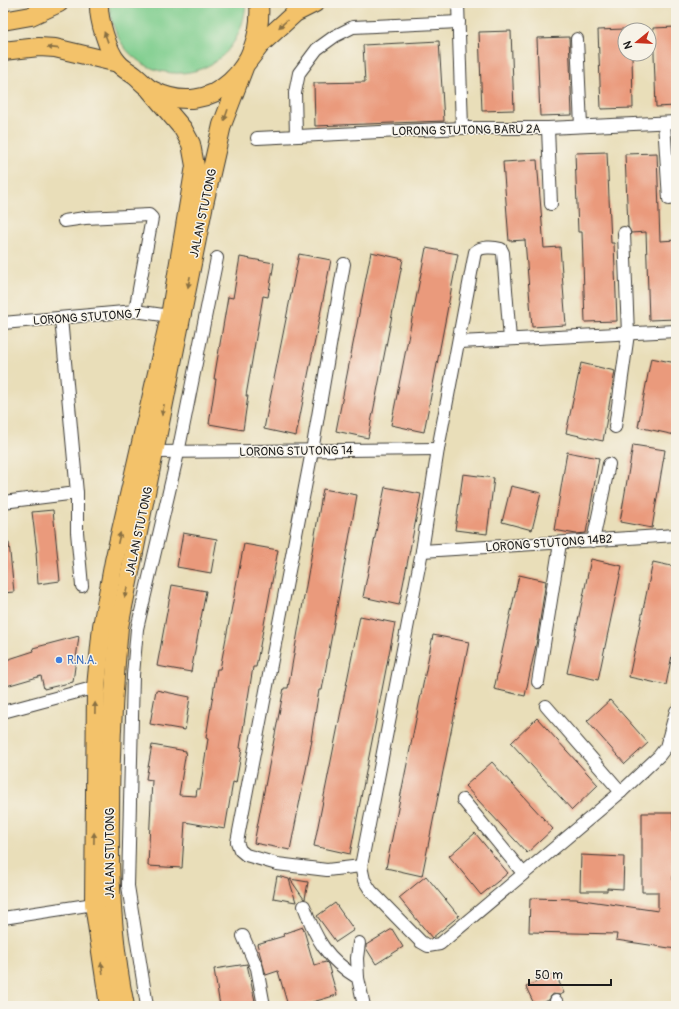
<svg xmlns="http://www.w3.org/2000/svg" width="679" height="1009" viewBox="0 0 679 1009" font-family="Pangolin,sans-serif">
<rect width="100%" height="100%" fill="#f7f3e8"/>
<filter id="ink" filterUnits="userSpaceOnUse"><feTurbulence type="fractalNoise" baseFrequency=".025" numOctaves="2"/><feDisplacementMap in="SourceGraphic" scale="8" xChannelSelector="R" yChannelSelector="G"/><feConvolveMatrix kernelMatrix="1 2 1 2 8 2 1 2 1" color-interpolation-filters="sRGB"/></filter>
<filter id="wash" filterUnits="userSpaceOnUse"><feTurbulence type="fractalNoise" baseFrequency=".012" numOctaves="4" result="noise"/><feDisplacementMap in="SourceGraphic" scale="16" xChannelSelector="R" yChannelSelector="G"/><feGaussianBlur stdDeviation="0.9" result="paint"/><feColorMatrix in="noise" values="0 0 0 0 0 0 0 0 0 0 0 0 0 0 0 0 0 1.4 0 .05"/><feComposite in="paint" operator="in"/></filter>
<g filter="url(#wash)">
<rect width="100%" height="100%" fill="#e9deb9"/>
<path fill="#7fce8e" stroke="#4e7555" d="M 109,3 L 246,3 C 239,97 115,96 109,3 Z"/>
<g id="blocks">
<g fill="#ea9a7b">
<polygon points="676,27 676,106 656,107 653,28"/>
<polygon points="625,29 625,54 632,54 633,108 601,109 598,30"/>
<polygon points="511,31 514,110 482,111 479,32"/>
<polygon points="569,37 572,115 540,116 537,38"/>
<polygon points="439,41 444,121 315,126 314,83 365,82 363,45"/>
<polygon points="607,152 611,243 614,243 617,321 585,322 582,232 578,232 575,153"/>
<polygon points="657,153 660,241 676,240 676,319 649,320 646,232 631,233 628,227 625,154"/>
<polygon points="537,160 544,248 560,247 566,325 532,327 525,240 509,241 503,162"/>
<polygon points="426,248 458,254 424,432 391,425"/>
<polygon points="371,252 403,259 368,438 336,431"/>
<polygon points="299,254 331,260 296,436 264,429"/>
<polygon points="240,257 274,263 268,297 263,296 246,396 248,396 243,430 209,424 216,379 214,379 228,297 233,298"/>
<polygon points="651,358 676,363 675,435 638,427"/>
<polygon points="581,363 615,371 603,441 566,433"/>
<polygon points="633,445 665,450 652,528 620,522"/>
<polygon points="567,452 599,458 586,533 576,534 554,530"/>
<polygon points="463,474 494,478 487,534 455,530"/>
<polygon points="511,486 541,493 532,530 502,522"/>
<polygon points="385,487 421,494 399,605 363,597"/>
<polygon points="323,489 357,495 322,690 319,690 311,740 312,740 290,850 254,843 284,688 288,688"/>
<polygon points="53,510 60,581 38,584 36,552 37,552 32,512"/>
<polygon points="183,533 217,539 211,573 177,567"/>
<polygon points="3,543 9,543 14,592 3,593"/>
<polygon points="244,544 278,550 256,667 253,667 240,748 242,749 236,783 233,782 225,829 185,822 182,868 148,866 152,780 146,779 152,745 186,751 179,795 196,796 197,789 200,789 208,739 206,738 217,669 220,669"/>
<polygon points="591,559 622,566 598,680 567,673"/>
<polygon points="653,562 676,567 676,635 666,685 629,677"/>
<polygon points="519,575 546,581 537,640 525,696 494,689"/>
<polygon points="172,585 206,591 191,672 157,666"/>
<polygon points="360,616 395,623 350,854 314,846"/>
<polygon points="433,635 469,642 422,876 386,868"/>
<polygon points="79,636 73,682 44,689 41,676 3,687 3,661 34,651 33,648"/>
<polygon points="156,690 190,697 185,730 150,724"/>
<polygon points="610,700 648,743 625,764 587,721"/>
<polygon points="537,718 598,785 572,810 511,743"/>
<polygon points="492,762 553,829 527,853 465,786"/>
<polygon points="642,813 673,813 673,880 676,880 676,949 616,940 617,934 529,932 530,898 576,899 658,911 658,892 642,892"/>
<polygon points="475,833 508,873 481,895 449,856"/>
<polygon points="581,855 624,857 623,889 607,888 607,891 580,891"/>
<polygon points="277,876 289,879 296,902 273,898"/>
<polygon points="426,876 459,916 432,938 399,898"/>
<polygon points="290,879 308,882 305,899 304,899"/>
<polygon points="335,903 354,930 336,942 317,916"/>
<polygon points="303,927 314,965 326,962 328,964 337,995 299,1006 288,1006 278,971 266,975 257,944 284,936 283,934"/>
<polygon points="392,929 403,947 376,964 366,948 366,945"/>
<polygon points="247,964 256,1006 220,1006 214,969"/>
<polygon points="555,973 564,993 560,995 552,994 549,1000 535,1006 526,987"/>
</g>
</g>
</g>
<g filter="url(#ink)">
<use href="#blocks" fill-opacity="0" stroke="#3b3934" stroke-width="1"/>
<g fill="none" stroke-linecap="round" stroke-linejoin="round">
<defs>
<g id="minor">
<polyline points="458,3 462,128"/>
<polyline points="577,39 581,126"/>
<polyline points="664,123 669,199"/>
<polyline points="548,128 551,204"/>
<polyline points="296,136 295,93 299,73 317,49 335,36 353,27 459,22"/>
<polyline points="257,138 462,128 548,128 676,122"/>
<polyline points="64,221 85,218 149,215 152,218 135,311"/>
<polyline points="344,264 312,451 237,842 240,850 246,855 277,864 327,870 361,866"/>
<polyline points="61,318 77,493 77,532 82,586"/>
<polyline points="3,323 135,311 170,316"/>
<path d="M 510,339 L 503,253 L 501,249 C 494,247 481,246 475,252 L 438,449 L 422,551 L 361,866 L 364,880 L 371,891 L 421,942 L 428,946 L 440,944 L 621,792 L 659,756 L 666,747 L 676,711"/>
<polyline points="459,342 676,331"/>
<polyline points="615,427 628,334 624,233"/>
<polyline points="155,452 438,449"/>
<polyline points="3,502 77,493"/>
<polyline points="593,541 609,464"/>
<polyline points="422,551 676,535"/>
<polyline points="538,682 560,543"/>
<polyline points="546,706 621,792"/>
<polyline points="3,712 96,687"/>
<polyline points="463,800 523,873"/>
<path d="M 304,906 C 316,940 327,959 358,978 L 364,1006"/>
<polyline points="3,918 94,904"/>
<polyline points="243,936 257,968 264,1006"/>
<polyline points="358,978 357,958 359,943"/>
<polyline points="556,1001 559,1006"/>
<polyline points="147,1006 128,886 133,675 137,629 178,453 217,258"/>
</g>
<g id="primary">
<path d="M 99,3 C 98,19 108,52 118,63 C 123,69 130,72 135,76 C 141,81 146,87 152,90 C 214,122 264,64 259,3"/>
<polyline points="3,21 31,16 59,3"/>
<polyline points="3,51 39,47 55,48 118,63"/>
<polyline points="109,1006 94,904 96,687 102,626 114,561 170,316 195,166 191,144 183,129 150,90"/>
<path d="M 125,1006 C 112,944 109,882 110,818 C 110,754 113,691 119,627 L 204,204 L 222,125 L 245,65 L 262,43 L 295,13 L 315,3"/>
</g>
</defs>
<use href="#minor" stroke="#3b3934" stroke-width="14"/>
<use href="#primary" stroke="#3b3934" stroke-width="20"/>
<use href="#minor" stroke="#fff" stroke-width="12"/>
<use href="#primary" stroke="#f3c26a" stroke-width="18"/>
</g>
<defs><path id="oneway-solid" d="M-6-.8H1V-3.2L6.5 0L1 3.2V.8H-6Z"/></defs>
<g fill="#886f43">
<use href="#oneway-solid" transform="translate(283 24) rotate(138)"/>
<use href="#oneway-solid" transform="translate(106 37) rotate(-110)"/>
<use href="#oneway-solid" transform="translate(53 48) rotate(-174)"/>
<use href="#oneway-solid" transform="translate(226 115) rotate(109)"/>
<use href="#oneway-solid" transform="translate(189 282) rotate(101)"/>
<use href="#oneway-solid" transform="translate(163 410) rotate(101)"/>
<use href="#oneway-solid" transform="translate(119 538) rotate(-77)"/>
<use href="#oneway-solid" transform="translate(126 592) rotate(102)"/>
<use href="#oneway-solid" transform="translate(95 708) rotate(-89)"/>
<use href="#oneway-solid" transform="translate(94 838) rotate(-89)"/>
<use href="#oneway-solid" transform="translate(102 968) rotate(-98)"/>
</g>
</g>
<circle fill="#3f7fe0" stroke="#f7f3e8" stroke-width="1.5" cx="59" cy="660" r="4"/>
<g text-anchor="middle" stroke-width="3" stroke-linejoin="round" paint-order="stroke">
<g font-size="12" fill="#1c1c1c" stroke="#f7f3e8">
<text transform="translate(466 130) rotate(-1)" y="4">LORONG STUTONG BARU 2A</text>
<text transform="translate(203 213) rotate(-78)" y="4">JALAN STUTONG</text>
<text transform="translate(87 317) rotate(-4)" y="4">LORONG STUTONG 7</text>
<text transform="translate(296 451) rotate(-1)" y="4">LORONG STUTONG 14</text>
<text transform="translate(139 531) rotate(-78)" y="4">JALAN STUTONG</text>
<text transform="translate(549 543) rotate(-4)" y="4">LORONG STUTONG 14B2</text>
<text transform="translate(110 853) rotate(-90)" y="4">JALAN STUTONG</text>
</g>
<g font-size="12" fill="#366cbe" stroke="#f7f3e8" text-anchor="start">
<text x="67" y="664">R.N.A.</text>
</g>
</g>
<rect width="679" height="1009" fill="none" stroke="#f7f3e8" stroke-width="16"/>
<g transform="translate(637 42) rotate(252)"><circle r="19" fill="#f7f3e8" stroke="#9f9d96"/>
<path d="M0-3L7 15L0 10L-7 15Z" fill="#c8321e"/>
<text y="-6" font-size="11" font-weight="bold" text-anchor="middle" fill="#1c1c1c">N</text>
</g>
<path d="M529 979v6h82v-6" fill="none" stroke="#1c1c1c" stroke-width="2"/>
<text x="535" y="979" font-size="12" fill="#1c1c1c" stroke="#f7f3e8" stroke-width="3" paint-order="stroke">50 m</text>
</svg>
